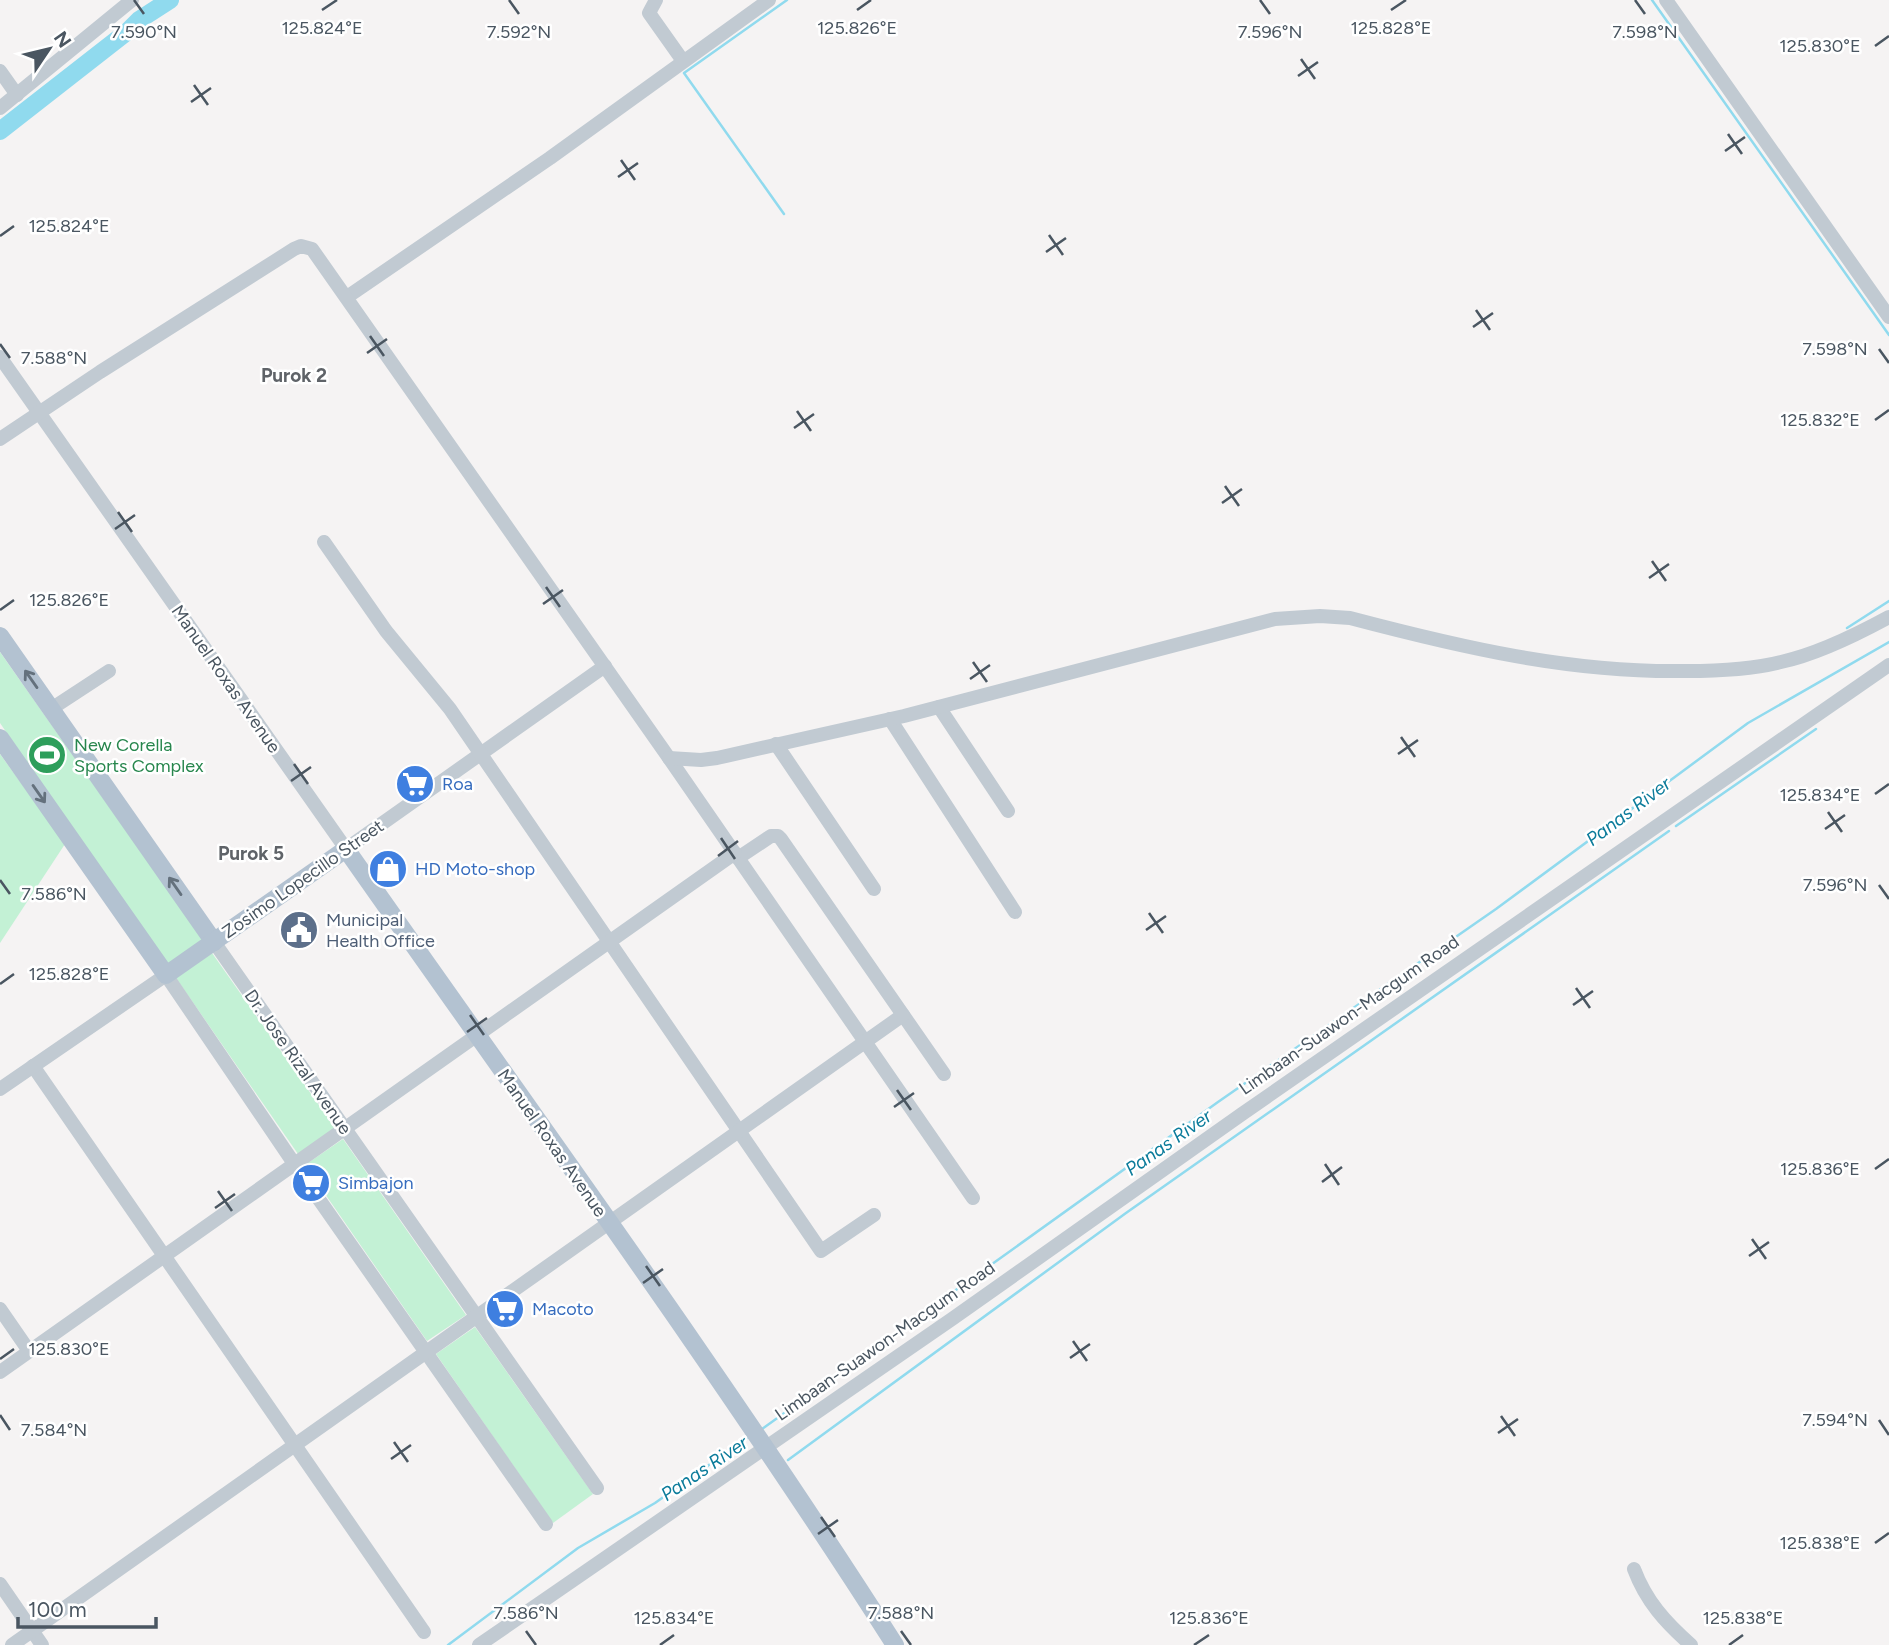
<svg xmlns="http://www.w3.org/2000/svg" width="1889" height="1645" viewBox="0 0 1889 1645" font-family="Figtree,sans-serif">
<rect width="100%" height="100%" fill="#f5f3f3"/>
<g fill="#c3f1d5">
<polygon points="0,652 203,940 167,965 0,723"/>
<polygon points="0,754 65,844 0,943"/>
<polygon points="212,953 335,1128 298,1154 176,978"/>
<polygon points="343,1139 466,1315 427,1341 305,1165"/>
<polygon points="475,1327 593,1494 553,1523 436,1354"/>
</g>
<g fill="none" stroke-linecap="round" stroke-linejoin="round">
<g stroke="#90daee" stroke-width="2.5">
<polyline points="1652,0 1889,335"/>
<polyline points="784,214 684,73 787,0"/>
<polyline points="1847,628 1889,601"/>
<polyline points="1676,826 1816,729"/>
<polyline points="762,1429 1218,1102 1496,909 1748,723 1889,642"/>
<polyline points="788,1460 1126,1213 1669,831"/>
<polyline points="448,1645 578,1548 655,1503 750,1436"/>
</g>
<polyline stroke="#90daee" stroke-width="18" points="0,131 128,31 139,20 170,0"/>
<g stroke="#c1cad2" stroke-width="14">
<polyline points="656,0 649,13 683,61"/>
<polyline points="1666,0 1889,317"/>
<polyline points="0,71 17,95"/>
<polyline points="0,108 132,0"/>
<polyline points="347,297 550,158 769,0"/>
<polyline points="0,357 346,849 605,666"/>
<polyline points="0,439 100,372 294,249 301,246 312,249 669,758 973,1198"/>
<polyline points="324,542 386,631 450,709 821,1251 874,1215"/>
<polyline points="939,707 1008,811"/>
<polyline points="51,709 109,671"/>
<polyline points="890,719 1015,912"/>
<polyline points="776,744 874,889"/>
<path d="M 669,758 L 701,760 L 717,758 L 904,716 L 1275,619 L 1320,616 L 1350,618 C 1460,647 1570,673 1686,671 C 1717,671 1750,670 1781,662 C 1818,654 1856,635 1889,617"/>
<polyline points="738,858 771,836 778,836 781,839 944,1074"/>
<polyline points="214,942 597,1488"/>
<polyline points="33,1066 424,1632"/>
<polyline points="0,1089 166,975 295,1165 546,1524"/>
<polyline points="0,1309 29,1351"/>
<polyline points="0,1372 735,853"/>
<path d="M 1634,1569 C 1646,1601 1665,1622 1691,1645"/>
<polyline points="0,1584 42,1645"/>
<polyline points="12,1645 903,1015"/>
<polyline points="479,1645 952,1319 1242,1114 1889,665"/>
</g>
<g stroke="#b3c2d1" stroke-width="18">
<polyline points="0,636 214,942"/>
<path d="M 0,738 L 166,975 L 346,849 C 531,1113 722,1374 895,1645"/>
</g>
</g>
<defs><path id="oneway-shaft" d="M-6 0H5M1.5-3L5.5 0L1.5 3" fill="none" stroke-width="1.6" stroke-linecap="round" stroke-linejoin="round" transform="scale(1.75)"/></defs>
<g stroke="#64717d">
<use href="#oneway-shaft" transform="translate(31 679) rotate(-125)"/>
<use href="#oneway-shaft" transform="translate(39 794) rotate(55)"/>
<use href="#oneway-shaft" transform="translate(175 886) rotate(-125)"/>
</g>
<path fill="none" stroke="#4a5661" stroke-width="2.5" d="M 134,0 L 144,14M 509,0 L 519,14M 1260,0 L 1270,14M 1635,0 L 1645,14M 322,10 L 337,0M 857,10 L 871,0M 1391,10 L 1406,0M 1875,46 L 1889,36M 1301,59 L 1315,79M 1298,76 L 1318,62M 194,85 L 208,105M 191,102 L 211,88M 1728,134 L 1742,154M 1725,151 L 1745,137M 621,160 L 635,180M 618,177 L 638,163M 1049,235 L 1063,255M 0,236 L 14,226M 1046,252 L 1066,238M 1476,310 L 1490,330M 1473,327 L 1493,313M 370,336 L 384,356M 0,344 L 10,358M 1879,349 L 1889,363M 367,353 L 387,339M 797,411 L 811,431M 1875,420 L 1889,410M 794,428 L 814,414M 1225,486 L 1239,506M 1222,503 L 1242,489M 118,512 L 132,532M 115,529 L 135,515M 1652,561 L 1666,581M 1649,578 L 1669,564M 546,587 L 560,607M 543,604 L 563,590M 0,610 L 14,600M 973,662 L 987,682M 970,679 L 990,665M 1401,737 L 1415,757M 1398,754 L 1418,740M 294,764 L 308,784M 291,781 L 311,767M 1875,794 L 1889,784M 1828,812 L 1842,832M 1825,829 L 1845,815M 721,838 L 735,859M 718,856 L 738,841M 0,880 L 10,894M 1879,885 L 1889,899M 1149,913 L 1163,933M 1146,930 L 1166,916M 0,984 L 14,974M 1576,988 L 1590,1008M 1573,1005 L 1593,991M 470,1015 L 484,1035M 467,1032 L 487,1018M 897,1090 L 911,1110M 894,1107 L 914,1093M 1325,1164 L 1339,1185M 1875,1169 L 1889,1159M 1322,1182 L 1342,1167M 218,1191 L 232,1211M 215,1208 L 235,1194M 1752,1239 L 1766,1259M 1749,1256 L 1769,1242M 646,1266 L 660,1286M 643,1283 L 663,1269M 1073,1341 L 1087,1361M 1070,1358 L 1090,1344M 0,1359 L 14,1349M 0,1415 L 10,1430M 1501,1416 L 1515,1436M 1879,1420 L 1889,1435M 1498,1433 L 1518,1419M 394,1442 L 408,1462M 391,1459 L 411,1445M 821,1517 L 835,1537M 818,1534 L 838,1520M 1875,1543 L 1889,1533M 526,1631 L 536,1645M 901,1631 L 911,1645M 660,1645 L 674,1635M 1194,1645 L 1209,1635M 1729,1645 L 1743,1635"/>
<defs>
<symbol id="stadium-disc" viewBox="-11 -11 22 22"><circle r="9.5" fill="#2e9e5b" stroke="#fff"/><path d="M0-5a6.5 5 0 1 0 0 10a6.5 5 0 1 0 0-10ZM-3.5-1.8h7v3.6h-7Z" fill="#fff"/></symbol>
<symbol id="supermarket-disc" viewBox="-11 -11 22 22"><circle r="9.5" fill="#3f7fe0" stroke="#fff"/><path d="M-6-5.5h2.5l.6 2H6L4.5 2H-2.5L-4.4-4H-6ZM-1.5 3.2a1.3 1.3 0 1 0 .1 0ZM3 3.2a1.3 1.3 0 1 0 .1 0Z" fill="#fff"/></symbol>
<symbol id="shop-disc" viewBox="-11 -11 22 22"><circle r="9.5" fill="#3f7fe0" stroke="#fff"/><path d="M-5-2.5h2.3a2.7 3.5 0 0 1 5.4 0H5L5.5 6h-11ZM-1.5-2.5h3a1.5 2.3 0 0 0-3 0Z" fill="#fff"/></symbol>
<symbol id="civic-disc" viewBox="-11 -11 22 22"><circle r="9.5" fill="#5c6f8a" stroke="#fff"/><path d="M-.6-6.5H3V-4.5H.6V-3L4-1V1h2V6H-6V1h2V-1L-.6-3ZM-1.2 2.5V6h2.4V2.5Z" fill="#fff"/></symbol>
</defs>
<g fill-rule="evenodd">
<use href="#stadium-disc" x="25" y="733" width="44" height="44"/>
<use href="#supermarket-disc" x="393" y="762" width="44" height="44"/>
<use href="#shop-disc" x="366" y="847" width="44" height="44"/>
<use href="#civic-disc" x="277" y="908" width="44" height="44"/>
<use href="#supermarket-disc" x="289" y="1161" width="44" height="44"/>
<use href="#supermarket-disc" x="483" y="1287" width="44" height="44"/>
</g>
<g text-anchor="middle" stroke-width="5" stroke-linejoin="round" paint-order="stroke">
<g font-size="18" fill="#4a5661" stroke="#fff">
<text transform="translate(226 679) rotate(55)" y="6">Manuel Roxas Avenue</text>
<text transform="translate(303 879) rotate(-35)" y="6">Zosimo Lopecillo Street</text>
<text transform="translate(1349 1015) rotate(-35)" y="6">Limbaan-Suawon-Macgum Road</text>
<text transform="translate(298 1062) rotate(55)" y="6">Dr. Jose Rizal Avenue</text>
<text transform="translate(552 1143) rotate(55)" y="6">Manuel Roxas Avenue</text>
<text transform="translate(885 1341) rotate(-35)" y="6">Limbaan-Suawon-Macgum Road</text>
</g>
<g font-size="18" fill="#27864d" stroke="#fff" text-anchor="start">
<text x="74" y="751">New Corella<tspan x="74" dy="21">Sports Complex</tspan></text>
</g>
<g font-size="18" fill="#366cbe" stroke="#fff" text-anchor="start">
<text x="442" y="790">Roa</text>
<text x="415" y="875">HD Moto-shop</text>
<text x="338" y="1189">Simbajon</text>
<text x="532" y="1315">Macoto</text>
</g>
<g font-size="18" fill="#4e5e75" stroke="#fff" text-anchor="start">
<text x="326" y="926">Municipal<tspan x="326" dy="21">Health Office</tspan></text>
</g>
<g font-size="19" font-weight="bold" fill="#5f6368" stroke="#fff">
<text x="294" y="382">Purok 2</text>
<text x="251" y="860">Purok 5</text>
</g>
<g font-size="19" font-style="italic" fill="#0c7c9b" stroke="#fff">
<text transform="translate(1628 811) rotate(-37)" y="7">Panas River</text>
<text transform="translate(1168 1142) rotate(-35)" y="7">Panas River</text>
<text transform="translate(704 1468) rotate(-34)" y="7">Panas River</text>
</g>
</g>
<g font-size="18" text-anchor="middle" fill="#4a5661" stroke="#fff" stroke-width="5" stroke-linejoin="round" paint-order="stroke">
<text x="322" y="34">125.824°E</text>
<text x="857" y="34">125.826°E</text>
<text x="1391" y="34">125.828°E</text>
<text x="144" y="38">7.590°N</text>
<text x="519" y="38">7.592°N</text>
<text x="1270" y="38">7.596°N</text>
<text x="1645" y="38">7.598°N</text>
<text x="1820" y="52">125.830°E</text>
<text x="69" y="232">125.824°E</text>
<text x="1835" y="355">7.598°N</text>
<text x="54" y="364">7.588°N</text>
<text x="1820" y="426">125.832°E</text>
<text x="69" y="606">125.826°E</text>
<text x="1820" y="801">125.834°E</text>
<text x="1835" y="891">7.596°N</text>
<text x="54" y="900">7.586°N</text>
<text x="69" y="980">125.828°E</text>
<text x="1820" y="1175">125.836°E</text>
<text x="69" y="1355">125.830°E</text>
<text x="1835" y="1426">7.594°N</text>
<text x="54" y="1436">7.584°N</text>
<text x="1820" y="1549">125.838°E</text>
<text x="526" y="1619">7.586°N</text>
<text x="901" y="1619">7.588°N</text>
<text x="674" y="1624">125.834°E</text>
<text x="1209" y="1624">125.836°E</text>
<text x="1743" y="1624">125.838°E</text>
</g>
<g transform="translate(49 49) rotate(55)" stroke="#ffffff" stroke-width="5" paint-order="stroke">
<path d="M0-5L12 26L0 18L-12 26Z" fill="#4a5661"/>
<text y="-10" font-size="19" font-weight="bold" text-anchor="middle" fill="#4a5661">N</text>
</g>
<path d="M18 1617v10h138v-10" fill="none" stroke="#4a5661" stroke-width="3.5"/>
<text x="28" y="1617" font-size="21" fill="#4a5661" stroke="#ffffff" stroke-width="5" paint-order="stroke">100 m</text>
</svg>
